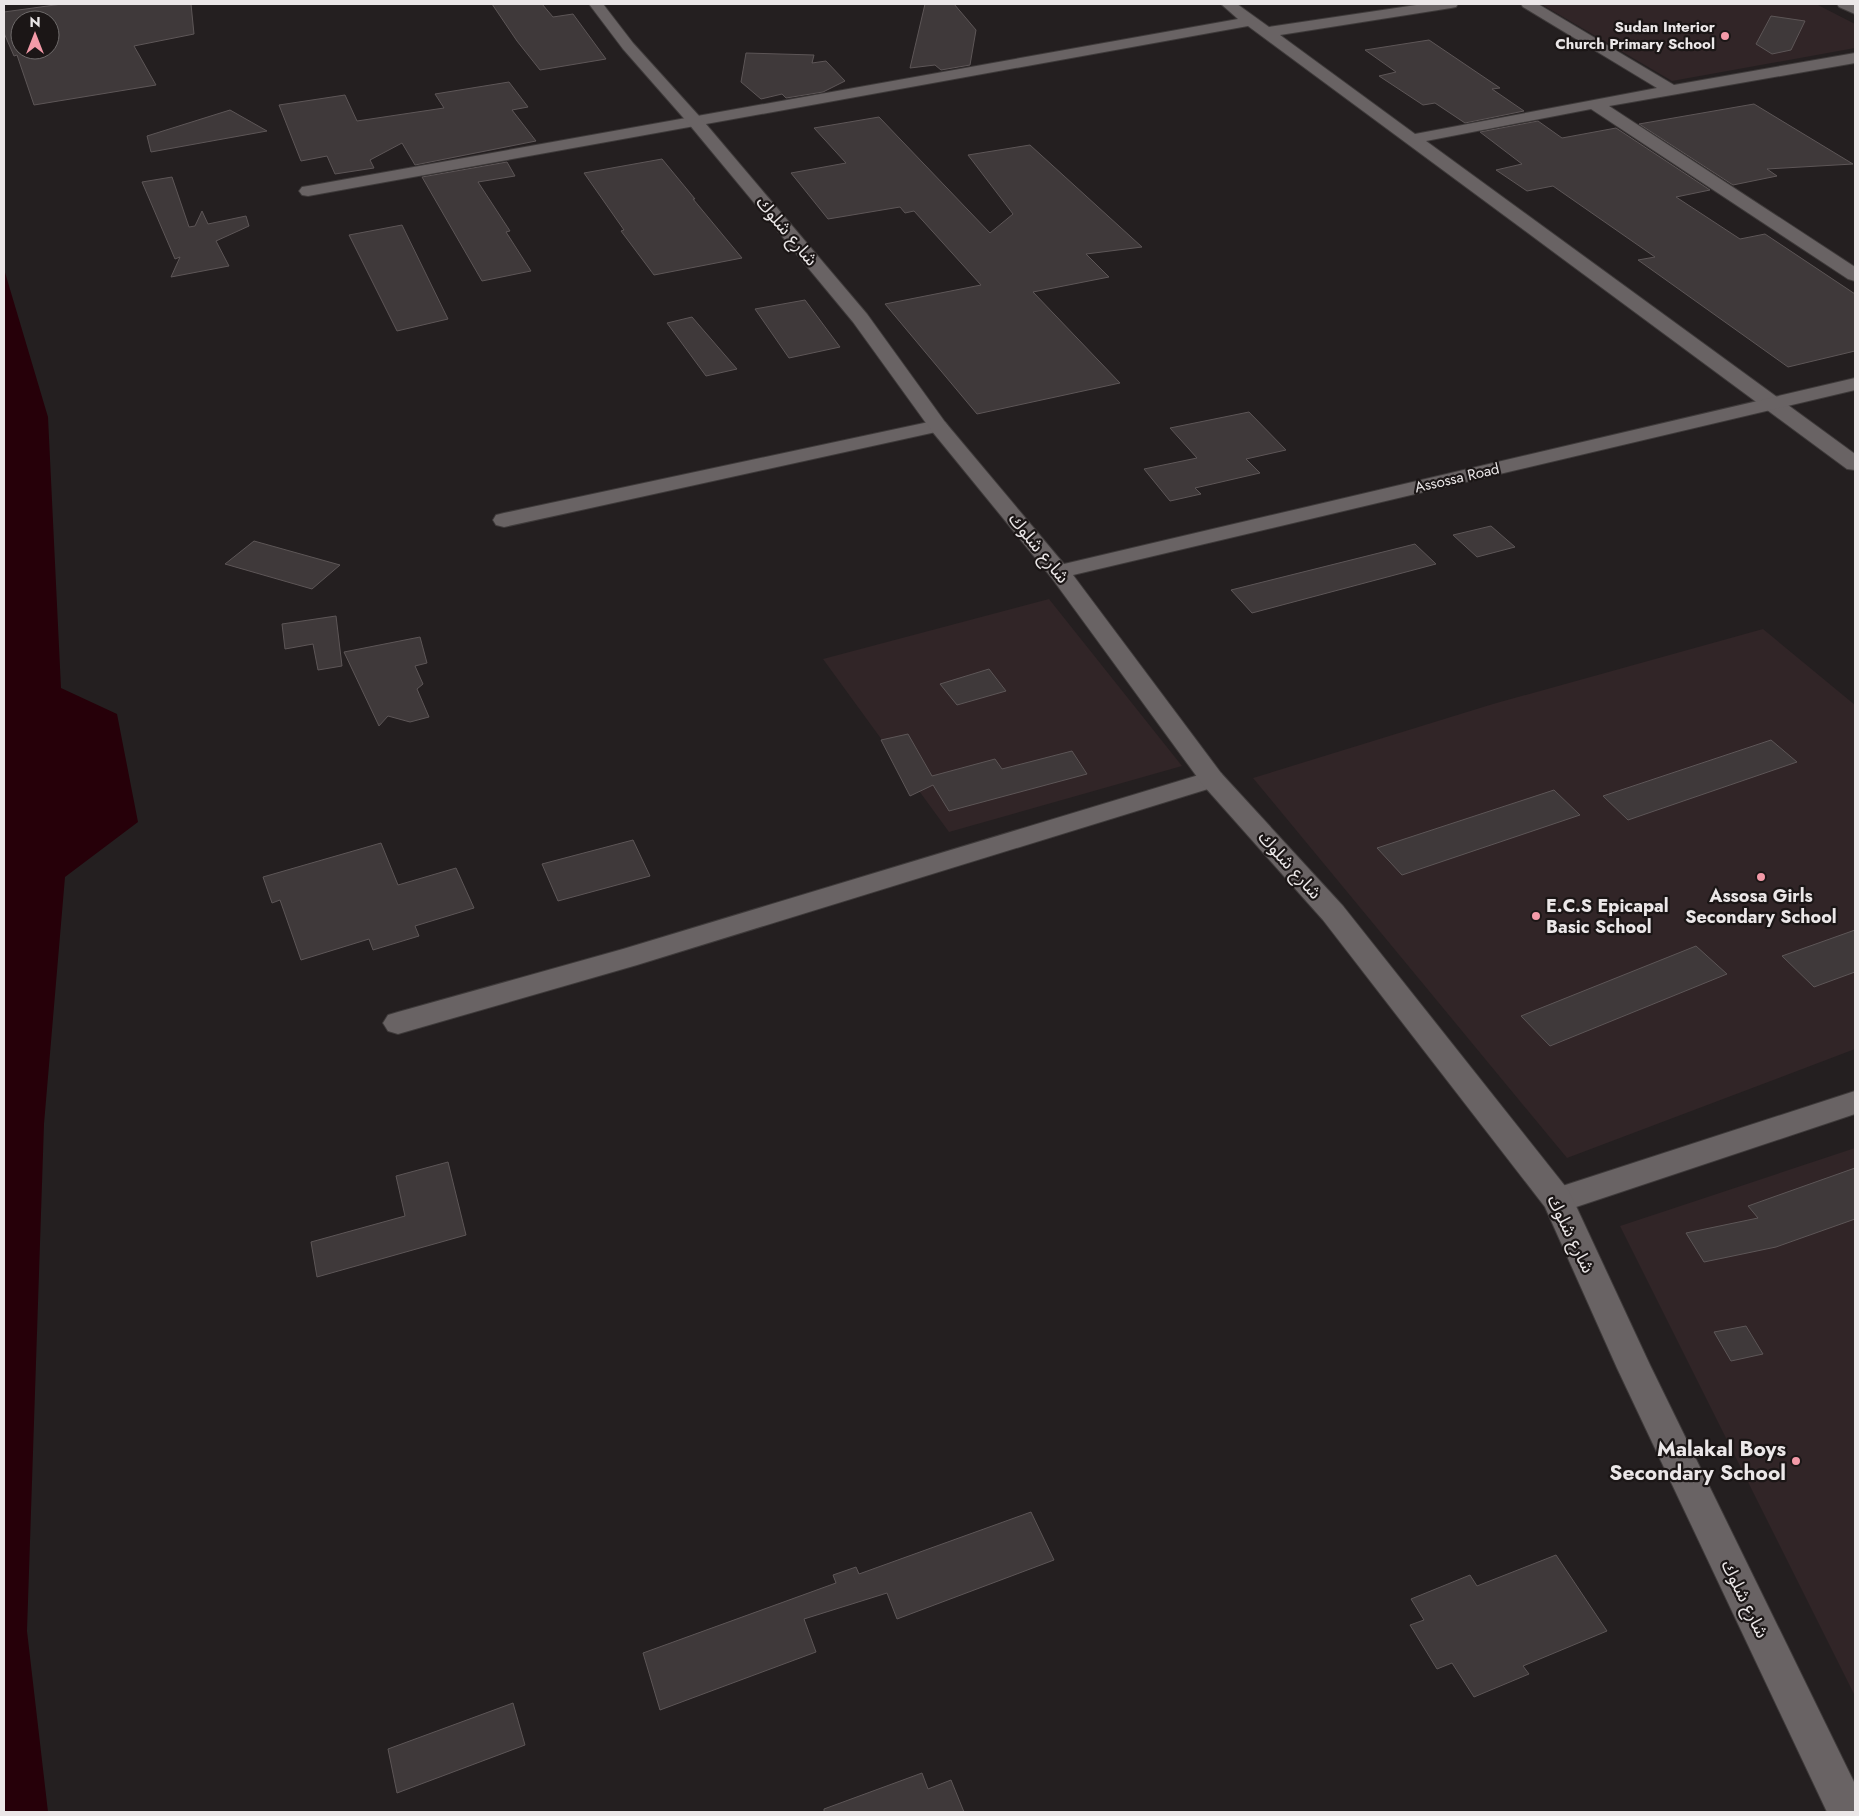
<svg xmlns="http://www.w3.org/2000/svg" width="1859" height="1816" viewBox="0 0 1859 1816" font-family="Jost,'Noto Sans Arabic',sans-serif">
<rect width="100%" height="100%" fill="#241f20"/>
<g fill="#312527">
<polygon points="1541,4 1816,4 1855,24 1855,48 1672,81"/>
<polygon points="1049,599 1182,766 949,832 823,659"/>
<polygon points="1763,629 1855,705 1855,1049 1567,1158 1253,778 1493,704"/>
<polygon points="1855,1148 1855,1696 1620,1226"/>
</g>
<polygon fill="#260009" points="4,269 48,417 61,688 117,714 138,822 65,877 44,1124 27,1631 48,1812 4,1812"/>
<g fill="#3f393a" stroke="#5d5657" fill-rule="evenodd">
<path d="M 62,4 L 191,4 L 194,34 L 134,46 L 156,85 L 34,105 L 17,55 L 14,56 L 4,33 L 4,12 ZM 20,20 L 50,20 L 50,50 L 20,50 Z"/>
<polygon points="492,4 542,4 553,17 573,14 606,59 540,70 517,41"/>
<polygon points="925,4 954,4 976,30 970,65 941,70 935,65 910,68"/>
<polygon points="1771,16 1805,21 1791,50 1772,54 1756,44"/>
<polygon points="1429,40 1500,88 1492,89 1524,111 1465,123 1435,103 1423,105 1379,76 1396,72 1365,50"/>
<polygon points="746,53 814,55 812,63 826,61 845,81 823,92 786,98 782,94 761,99 741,82"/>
<polygon points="509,82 528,107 512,110 536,141 415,165 402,143 370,160 374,168 335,174 327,156 301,161 279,105 345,95 357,121 444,108 435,94"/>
<polygon points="1754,104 1853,164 1767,169 1777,176 1733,185 1639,124"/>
<polygon points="230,110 267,131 151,152 147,136"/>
<polygon points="879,117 990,233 1013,214 968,155 1030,145 1142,247 1086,254 1109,277 1033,292 1120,383 977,414 885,304 981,285 914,211 905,213 900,207 828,219 791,173 846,163 814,128"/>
<polygon points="1538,121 1562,138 1616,128 1710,190 1676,197 1740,239 1765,234 1855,294 1855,351 1788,367 1638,260 1655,257 1553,186 1527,191 1496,170 1522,164 1480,132"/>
<polygon points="662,159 695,199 693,199 742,258 654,275 621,231 624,230 584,173"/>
<polygon points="507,162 515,176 478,182 510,231 506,232 531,271 482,281 422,177"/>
<polygon points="172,177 189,227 195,226 202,211 208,224 246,216 249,226 216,241 229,266 171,277 180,257 175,259 142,182"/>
<polygon points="402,225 448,319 397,331 349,235"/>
<polygon points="805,300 840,347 789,358 755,309"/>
<polygon points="692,317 737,369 706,376 667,323"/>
<polygon points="1249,412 1286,450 1246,459 1260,473 1195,488 1201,494 1170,501 1144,469 1197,458 1170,428"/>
<polygon points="1491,526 1515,547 1477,557 1453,535"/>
<polygon points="254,541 340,565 312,589 225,564"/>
<polygon points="1415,544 1436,564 1252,613 1231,590"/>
<polygon points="336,616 342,666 318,670 313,644 285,649 282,624"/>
<polygon points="420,637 427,663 415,666 423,684 417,689 429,717 410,722 388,716 379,726 344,652"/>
<polygon points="989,669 1006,691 957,705 940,684"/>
<polygon points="908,734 932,776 995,759 1002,769 1072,751 1087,774 949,811 933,785 910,796 881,740"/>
<polygon points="1771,740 1797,762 1628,820 1603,796"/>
<polygon points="1554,790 1580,815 1402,875 1377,848"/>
<polygon points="633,840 650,876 558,901 542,864"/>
<polygon points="381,843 398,885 456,868 474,908 415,926 419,936 373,950 369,939 301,960 280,900 272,903 263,877"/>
<polygon points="1855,930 1855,972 1814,987 1782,956"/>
<polygon points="1696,946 1727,974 1550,1046 1521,1016"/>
<polygon points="448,1162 466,1235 317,1277 311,1242 405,1216 396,1176"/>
<polygon points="1855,1168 1855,1219 1776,1247 1704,1262 1686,1233 1758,1218 1748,1206"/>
<polygon points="1746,1326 1763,1354 1731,1361 1714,1332"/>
<polygon points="1031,1512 1054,1560 897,1619 887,1593 804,1619 816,1652 660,1710 643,1653 836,1583 833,1575 856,1567 859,1574"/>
<polygon points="1556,1555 1607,1631 1523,1666 1529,1674 1474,1697 1452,1663 1437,1669 1410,1625 1424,1620 1411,1599 1470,1575 1477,1586"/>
<polygon points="513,1703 525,1745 397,1793 388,1749"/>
<polygon points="922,1773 928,1789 951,1780 964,1812 824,1812 824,1809"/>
</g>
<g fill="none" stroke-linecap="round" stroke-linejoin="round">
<defs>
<g id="minor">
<polygon points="1221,4 1237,4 1269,27 1423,4 1458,4 1456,7 1451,8 1280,35 1415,134 1657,88 1523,7 1521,4 1538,4 1674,85 1855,53 1855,63 1609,106 1855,267 1855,281 1848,279 1591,109 1426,141 1855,454 1855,470 1847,469 1248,26 308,196 302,195 299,191 302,187 308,186 1238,19"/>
<polygon points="938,420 945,422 948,426 945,430 504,527 496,525 493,520 496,515 504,513"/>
<polygon points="1212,771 1221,773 1225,779 1221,785 637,965 398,1034 388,1031 383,1023 388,1015 398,1012 623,949"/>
<polygon points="1855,1091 1855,1114 1558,1213 1547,1209 1542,1200 1547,1191"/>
</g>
<g id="tertiary">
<polygon points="589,4 603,4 633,43 700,117 867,314 945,422 1064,564 1855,378 1855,390 1073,575 1221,773 1343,906 1569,1191 1650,1365 1855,1784 1855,1812 1827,1812 1617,1368 1545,1207 1323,920 1203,785 1051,577 931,430 853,322 688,123 623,49"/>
<polygon points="1837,4 1855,4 1855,14 1839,7"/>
</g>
</defs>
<use href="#minor" stroke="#3e3a3a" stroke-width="2"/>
<use href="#tertiary" stroke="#3e3a3a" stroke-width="2"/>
<use href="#minor" fill="#696364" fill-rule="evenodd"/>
<use href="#tertiary" fill="#696364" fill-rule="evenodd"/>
</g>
<g fill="#f39aa8" stroke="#1b1616" stroke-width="2">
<circle cx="1725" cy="36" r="5"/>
<circle cx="1761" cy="877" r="5"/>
<circle cx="1536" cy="916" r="5"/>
<circle cx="1796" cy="1461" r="5"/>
</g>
<g text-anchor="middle" stroke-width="4.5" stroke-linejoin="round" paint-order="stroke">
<g font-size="15" font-weight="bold" fill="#ebe7e8" stroke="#1b1616" text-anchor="end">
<text x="1715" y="32">Sudan Interior<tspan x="1715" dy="17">Church Primary School</tspan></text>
</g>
<g font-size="15" fill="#ebe7e8" stroke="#1b1616">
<text transform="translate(1457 478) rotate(-13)" y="5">Assossa Road</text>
</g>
<g font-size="18" fill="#ebe7e8" stroke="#1b1616">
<text transform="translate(787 231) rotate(50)" y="6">شارع شلوك</text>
<text transform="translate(1039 548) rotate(51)" y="6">شارع شلوك</text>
<text transform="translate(1290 865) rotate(48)" y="6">شارع شلوك</text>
<text transform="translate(1571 1234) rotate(64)" y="6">شارع شلوك</text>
<text transform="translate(1745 1599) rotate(64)" y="6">شارع شلوك</text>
</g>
<g font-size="18" font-weight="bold" fill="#ebe7e8" stroke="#1b1616">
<text x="1761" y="902">Assosa Girls<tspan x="1761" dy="21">Secondary School</tspan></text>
<text x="1546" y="912" text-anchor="start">E.C.S Epicapal<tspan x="1546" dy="21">Basic School</tspan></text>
</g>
<g font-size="21" font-weight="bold" fill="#ebe7e8" stroke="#1b1616" text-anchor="end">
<text x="1786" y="1456">Malakal Boys<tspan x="1786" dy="24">Secondary School</tspan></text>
</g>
</g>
<rect width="1859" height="1816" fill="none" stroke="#ebe7e8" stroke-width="10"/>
<g transform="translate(35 35)"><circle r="24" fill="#1b1616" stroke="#6e6a6a"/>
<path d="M0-4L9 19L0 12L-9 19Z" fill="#f39aa8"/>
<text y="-8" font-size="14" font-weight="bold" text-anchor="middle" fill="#ebe7e8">N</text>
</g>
</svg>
